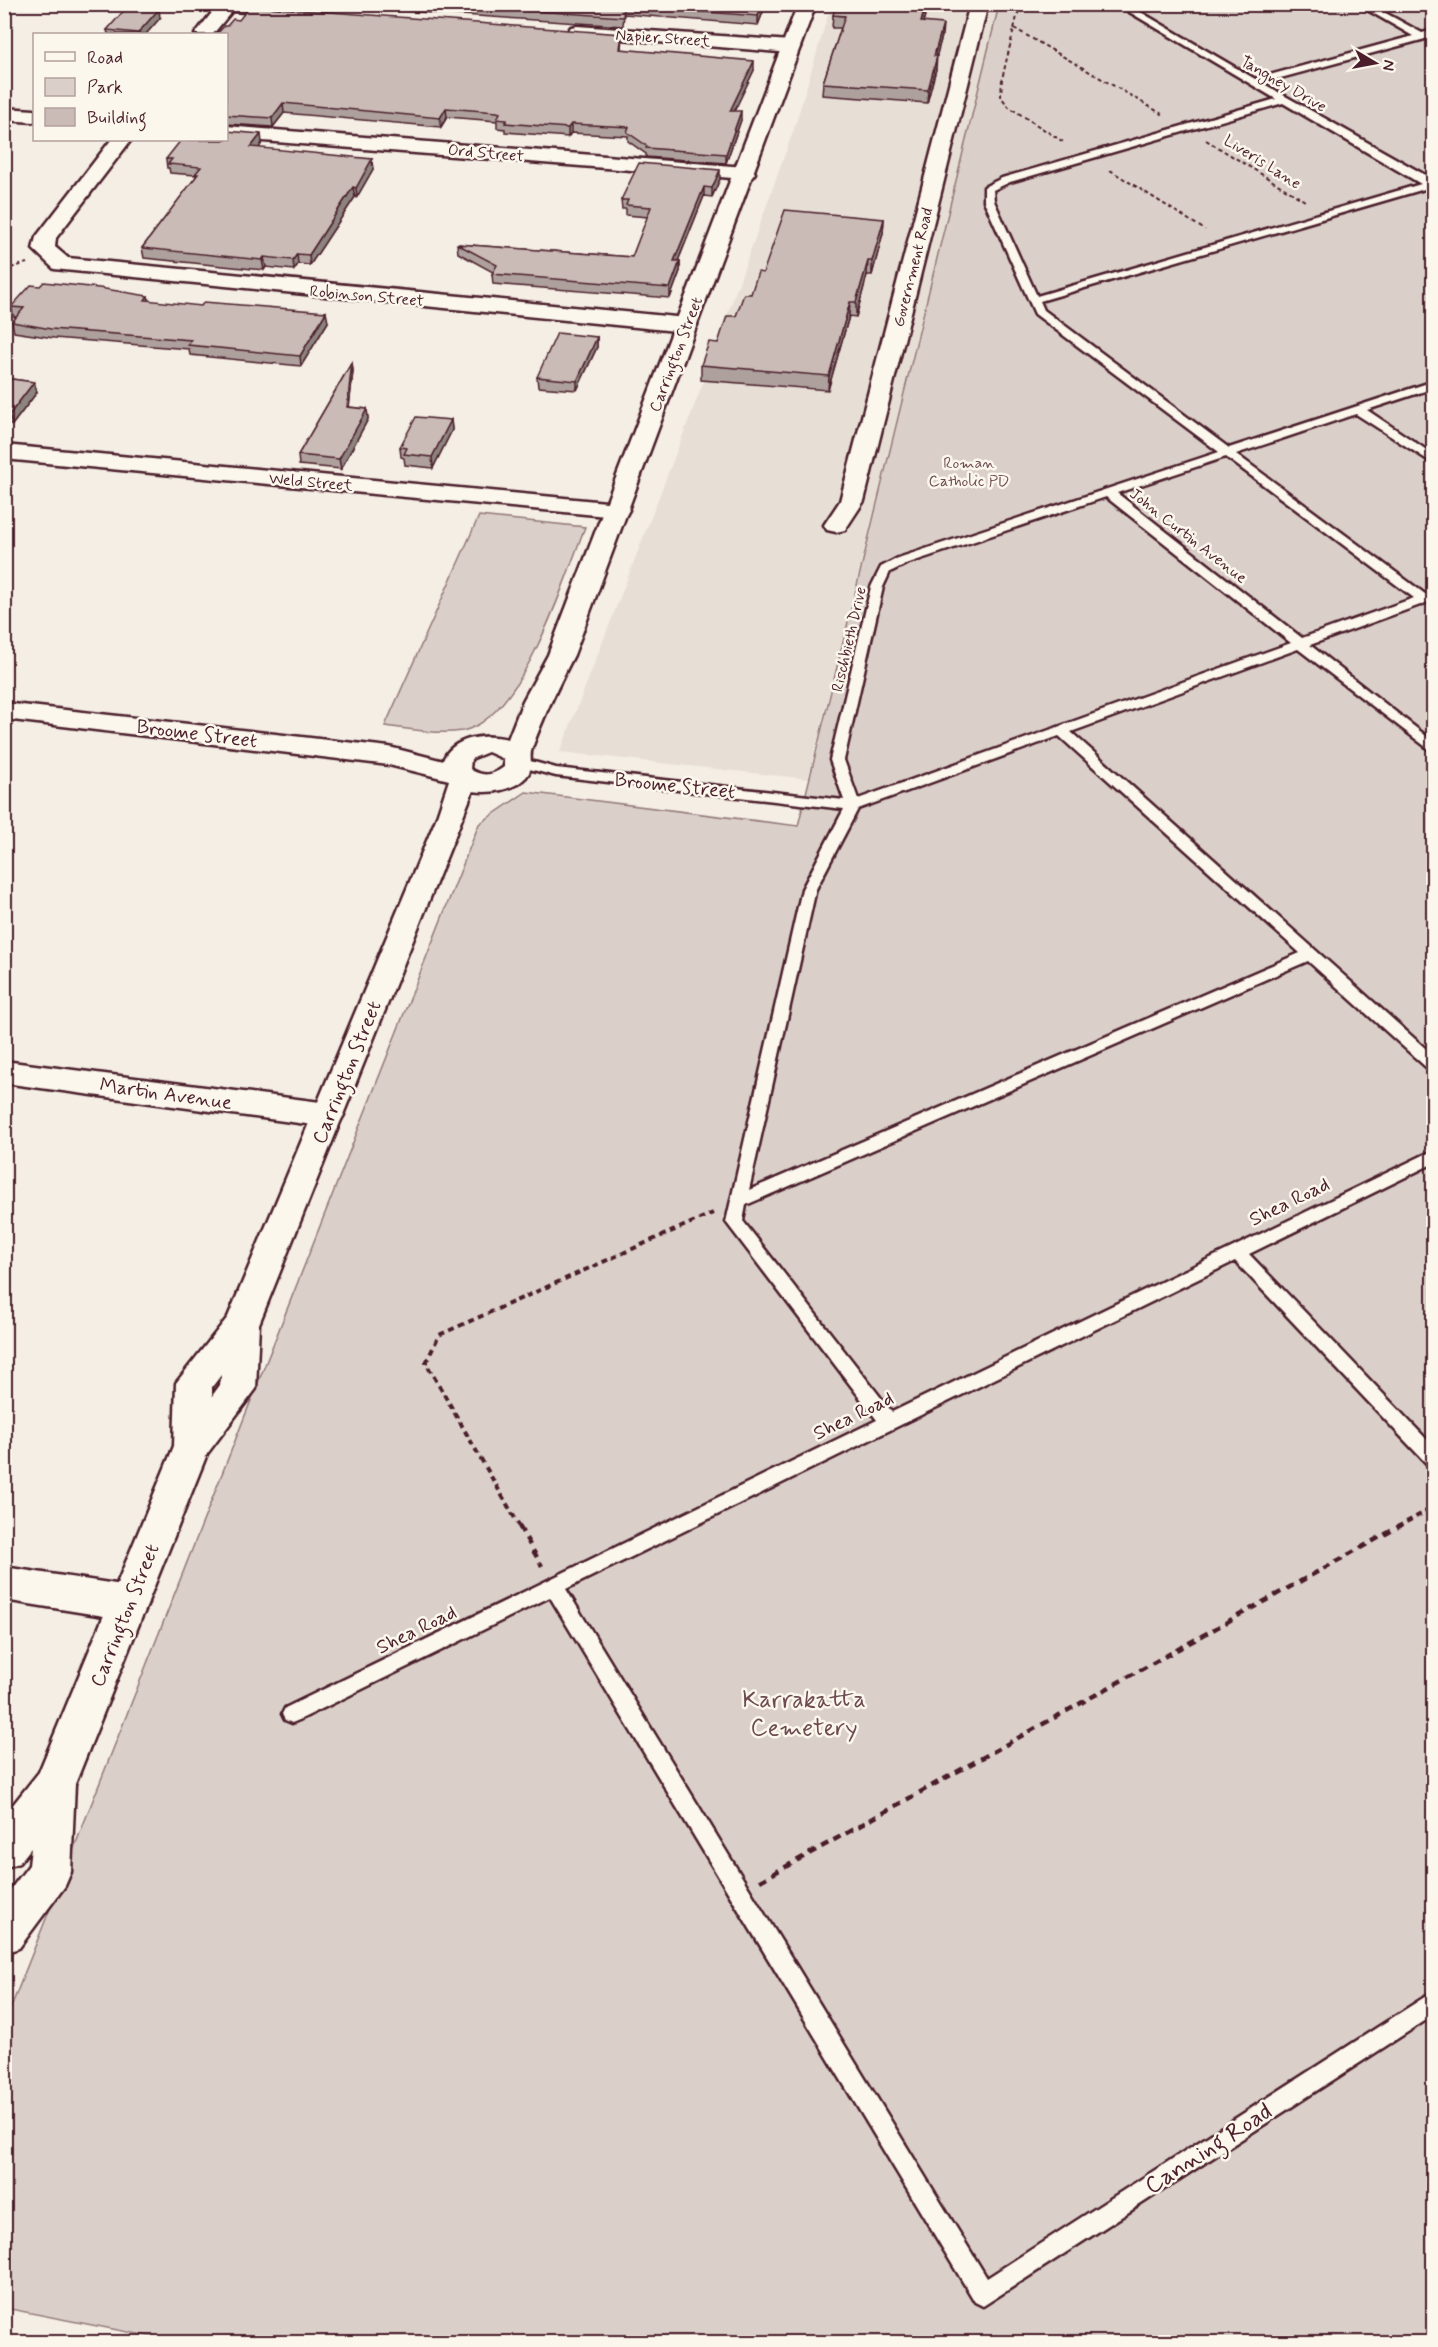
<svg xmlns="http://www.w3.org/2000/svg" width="1438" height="2347" viewBox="0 0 1438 2347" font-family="Mynerve,sans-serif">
<rect width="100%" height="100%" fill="#f4eee4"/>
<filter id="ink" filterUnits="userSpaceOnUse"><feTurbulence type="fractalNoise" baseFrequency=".0167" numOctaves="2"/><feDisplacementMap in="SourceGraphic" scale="12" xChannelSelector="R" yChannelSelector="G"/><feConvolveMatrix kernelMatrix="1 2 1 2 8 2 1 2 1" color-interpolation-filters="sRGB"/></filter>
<g filter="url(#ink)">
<polygon fill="#e7dfd6" points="831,5 999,5 808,779 560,752 700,391 794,129"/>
<g fill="#dbd0c9" stroke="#92787a" stroke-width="1.5">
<polygon points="999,5 1433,5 1433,2342 179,2342 5,2308 4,2025 479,824 526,792 798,826"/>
<path d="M 479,516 L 585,527 C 565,578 522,720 462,731 C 437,735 410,729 385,726 Z"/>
</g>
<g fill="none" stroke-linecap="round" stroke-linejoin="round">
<defs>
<path id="service" d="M 1116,4 L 1127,4 L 1255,79 L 1413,36 L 1357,4 L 1369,4 L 1422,33 L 1434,30 L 1434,36 L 1425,39 L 1262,83 L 1434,180 L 1434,190 L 1428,188 L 1040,301 L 1044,310 L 1229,448 L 1434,381 L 1434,388 L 1367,410 L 1434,455 L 1434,464 L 1356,414 L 1236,454 L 1425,594 L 1434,591 L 1434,600 L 1310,645 L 1434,742 L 1434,753 L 1298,649 L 1071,732 L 1434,1056 L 1434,1070 L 1428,1069 L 1308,961 L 746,1205 L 743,1221 L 892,1412 L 1434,1150 L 1434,1163 L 1249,1254 L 1434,1447 L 1434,1467 L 1428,1465 L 1235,1261 L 566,1589 L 987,2278 L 1434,1991 L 1434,2015 L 983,2306 L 975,2302 L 550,1597 L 299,1720 L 292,1723 L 285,1720 L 282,1714 L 285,1708 L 877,1420 L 726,1222 L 802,889 L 844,809 L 556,776 L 514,765 L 512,762 L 519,758 L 556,768 L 844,800 L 830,760 L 871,587 L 881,567 L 898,558 L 1219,452 L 1035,314 L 984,201 L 984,187 L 1002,178 L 1276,99 ZM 1283,103 L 1421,184 L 1037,296 L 994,201 L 993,190 L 1010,182 ZM 1226,457 L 1414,598 L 1302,638 L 1117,493 ZM 1106,497 L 1291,643 L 858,799 L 844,760 L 883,587 L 890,572 L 906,564 ZM 1059,736 L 1300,953 L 749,1190 L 816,889 L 858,809 Z"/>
<g id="minor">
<polygon points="203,4 282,4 301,7 304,11 295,16 232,11 213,34 195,34 214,10"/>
<polygon points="970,4 988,4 864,501 845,530 836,532 827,530 824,525 840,501"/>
<polygon points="577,26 791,41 800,47 791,53 571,35 568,31 571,27"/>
<polygon points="4,108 34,110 34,122 4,120"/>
<polygon points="226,126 745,167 752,169 755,173 752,177 745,179 226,138"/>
<polygon points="111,140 131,140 56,238 55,247 68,258 686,318 694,320 697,325 694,330 686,332 54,269 33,249 36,237"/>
<polygon points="4,445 617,503 626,505 629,510 626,515 617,517 4,459"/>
<polygon points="4,703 389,747 467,767 471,773 467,779 457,782 389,765 4,719"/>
<polygon points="4,1061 328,1103 339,1107 344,1115 339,1123 328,1127 4,1083"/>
<polygon points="4,1567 129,1586 143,1591 148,1603 143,1615 129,1620 4,1600"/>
</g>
<path id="tertiary" d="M 798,4 L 816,4 L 574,655 C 558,686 544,715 532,748 C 528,758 535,767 526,777 C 514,790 490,794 473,791 L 259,1324 L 256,1389 L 207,1454 L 75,1784 L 71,1872 L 65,1886 L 19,1948 L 4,1953 L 4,1898 L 29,1865 L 31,1848 L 19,1863 L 4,1868 L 4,1816 L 39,1772 L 174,1446 L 176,1383 L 228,1317 L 436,819 L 449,780 L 441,768 C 446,737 483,733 508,739 L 523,701 L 548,655 ZM 488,752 L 504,759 L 504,767 C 492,776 482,777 470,769 L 471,759 ZM 221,1375 L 220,1385 L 212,1396 L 212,1387 Z"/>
</defs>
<use href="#service" stroke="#4a1f2b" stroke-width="5"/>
<use href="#minor" stroke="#4a1f2b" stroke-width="5"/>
<use href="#tertiary" stroke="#4a1f2b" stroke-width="5"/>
<g stroke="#4a1f2b" stroke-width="2" stroke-dasharray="4 3" stroke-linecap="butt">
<polyline points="1020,4 1002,79 1001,97 1009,107 1065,143"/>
<polyline points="1014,28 1164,115"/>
<polyline points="1206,140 1305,201"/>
<polyline points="1110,170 1205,230"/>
<polyline points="4,270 27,263"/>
</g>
<g stroke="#4a1f2b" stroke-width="4" stroke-dasharray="6 4.5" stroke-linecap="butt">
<polyline points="520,1527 426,1363 439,1335 713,1213"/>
<polyline points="1397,1527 1434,1507"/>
</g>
<g stroke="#4a1f2b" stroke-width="4.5" stroke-dasharray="8 6" stroke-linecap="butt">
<polyline points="519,1526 542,1566"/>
<polyline points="760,1881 1400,1526"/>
</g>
<use href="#service" fill="#fbf7ec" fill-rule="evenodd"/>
<use href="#minor" fill="#fbf7ec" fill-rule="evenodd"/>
<use href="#tertiary" fill="#fbf7ec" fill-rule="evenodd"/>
</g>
<g fill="#aea19d" stroke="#4a1f2b" stroke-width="1.5">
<polygon points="302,4 766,4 758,25 624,14 623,26"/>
<polygon points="833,15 923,22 942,36 936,56 936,69 927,103 822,95 823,83 841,28 832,28"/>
<polygon points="160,18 146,34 108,34 107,30"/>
<polygon points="226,34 622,34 621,50 754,70 734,111 741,120 726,163 646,157 646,154 628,141 628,136 571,133 568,137 505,132 505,129 497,128 497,121 447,117 441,127 284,113 273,127 226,124"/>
<polygon points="262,143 258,148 373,169 357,197 355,197 310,265 298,264 294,270 266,267 264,270 144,258 142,248 196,177 196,175 170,173 169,168 167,168 166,159"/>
<polygon points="720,179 712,197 704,196 678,261 680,261 680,271 670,298 493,284 492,274 493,272 458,253 457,244 632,257 648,217 626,215 626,209 622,209 621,200"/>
<polygon points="884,219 883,233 872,275 867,275 856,317 849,316 828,390 701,380 701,365 718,343 736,316 751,294 763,273"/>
<polygon points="148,296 149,301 328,322 301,366 190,355 189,349 54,338 14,332 12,322 17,317 14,317 11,307"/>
<polygon points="597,337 597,347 577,390 538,387 537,377"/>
<polygon points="352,362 353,371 349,407 367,409 368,419 341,469 299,465 298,455"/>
<polygon points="4,378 34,382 37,392 12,425 4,425"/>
<polygon points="451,420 452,430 433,468 405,465 404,458 401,457 400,447"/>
</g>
<g fill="#8d837f" stroke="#4a1f2b" stroke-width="1.5">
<polygon points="762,4 766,4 758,25 758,16"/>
<polygon points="926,4 928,4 920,35 921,22"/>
<polygon points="159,9 160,18 146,34 139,34 138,33"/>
<polygon points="943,24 942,36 933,69 934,56"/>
<polygon points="937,56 936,69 927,103 928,90"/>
<polygon points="754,61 754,70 730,120 730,111"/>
<polygon points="283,103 284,113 273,127 272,118"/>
<polygon points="446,108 447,117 441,127 440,118"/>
<polygon points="741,111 741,120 726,163 726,154"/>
<polygon points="571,124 571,133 568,137 568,128"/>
<polygon points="261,134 262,143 253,157 251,147"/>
<polygon points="372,159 373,169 357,197 356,188"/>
<polygon points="720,170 720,179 712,197 712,188"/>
<polygon points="353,187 355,197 310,265 309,255"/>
<polygon points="704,187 704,196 674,271 674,261"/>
<polygon points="884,219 883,233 872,275 872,261"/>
<polygon points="297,254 298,264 294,270 293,260"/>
<polygon points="264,257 266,267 264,270 262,260"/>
<polygon points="680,261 680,271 670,298 670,288"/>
<polygon points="868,261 867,275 856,317 856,302"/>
<polygon points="850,302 849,316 828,390 829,376"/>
<polygon points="326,312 328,322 301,366 300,356"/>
<polygon points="597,337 597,347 577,390 577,381"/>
<polygon points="352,362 353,371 348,417 347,407"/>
<polygon points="34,382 37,392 12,425 9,415"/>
<polygon points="367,409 368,419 341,469 339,459"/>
<polygon points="451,420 452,430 433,468 432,457"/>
</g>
<g fill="#cabbb6" stroke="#4a1f2b" stroke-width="1.5">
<polygon points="431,4 762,4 758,16 624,6 623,17"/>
<polygon points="836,4 926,4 921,22 943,24 934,56 937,56 928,90 823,83 845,16 833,15"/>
<polygon points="250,6 622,34 620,49 754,61 730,111 741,111 726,154 646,148 647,146 627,132 629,127 571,124 568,128 505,123 507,120 497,119 500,113 497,112 446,108 440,118 283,103 272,118 226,115 226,34 217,34 224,26 227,26 233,19 239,20"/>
<polygon points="127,7 159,9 138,33 107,30"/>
<polygon points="226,131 261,134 251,147 372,159 356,188 353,187 309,255 297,254 293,260 264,257 262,260 142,248 198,174 195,174 201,167 168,164 172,159 166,159 181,140 226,140"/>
<polygon points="639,163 720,170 712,188 704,187 674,261 680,261 670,288 492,274 497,265 457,244 632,257 651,207 626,205 628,200 621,200"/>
<polygon points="785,210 884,219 872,261 868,261 856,302 850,302 829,376 701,365 709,342 718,343 727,316 736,316 744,294 751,294 758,272 763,273"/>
<polygon points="44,282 99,288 148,296 145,300 201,306 204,302 326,312 300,356 188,345 191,340 51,329 12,322 24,308 11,307 31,285 40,286"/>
<polygon points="557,333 597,337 577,381 537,377"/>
<polygon points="352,362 347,407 367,409 339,459 298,455"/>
<polygon points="4,378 34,382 9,415 4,415"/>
<polygon points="416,417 451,420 432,457 404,454 407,448 400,447"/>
</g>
</g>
<g text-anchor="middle" stroke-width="5" stroke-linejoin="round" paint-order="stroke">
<g font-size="16" fill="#4a1f2b" stroke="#fbf7ec">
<text transform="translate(663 37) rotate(4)" y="6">Napier Street</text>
<text transform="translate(1284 83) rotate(30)" y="6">Tangney Drive</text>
<text transform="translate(486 152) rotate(5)" y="6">Ord Street</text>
<text transform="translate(1263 161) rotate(32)" y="6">Liveris Lane</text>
<text transform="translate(912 267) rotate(-76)" y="6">Government Road</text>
<text transform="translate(367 295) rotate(5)" y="6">Robinson Street</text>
<text transform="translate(675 354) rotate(-69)" y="6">Carrington Street</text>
<text transform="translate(311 481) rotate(5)" y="6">Weld Street</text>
<text transform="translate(1189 535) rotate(38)" y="6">John Curtin Avenue</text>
<text transform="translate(848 639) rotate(-77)" y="6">Rischbieth Drive</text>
</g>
<g font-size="16" fill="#6e4b52" stroke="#fbf7ec">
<text x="969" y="468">Roman<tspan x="969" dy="18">Catholic PD</tspan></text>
</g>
<g font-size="20" fill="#4a1f2b" stroke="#fbf7ec">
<text transform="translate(197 733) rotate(7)" y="7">Broome Street</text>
<text transform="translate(675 785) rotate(6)" y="7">Broome Street</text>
<text transform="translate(346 1072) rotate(-68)" y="7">Carrington Street</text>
<text transform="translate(166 1093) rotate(8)" y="7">Martin Avenue</text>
<text transform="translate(1289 1201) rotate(-26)" y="7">Shea Road</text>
<text transform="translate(853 1415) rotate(-26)" y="7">Shea Road</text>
<text transform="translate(124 1615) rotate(-68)" y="7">Carrington Street</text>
<text transform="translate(416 1629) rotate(-26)" y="7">Shea Road</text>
</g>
<g font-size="24" fill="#6e4b52" stroke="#fbf7ec">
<text x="804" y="1707">Karrakatta<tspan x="804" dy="28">Cemetery</tspan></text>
</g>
<g font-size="24" fill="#4a1f2b" stroke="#fbf7ec">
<text transform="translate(1208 2148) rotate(-33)" y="8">Canning Road</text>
</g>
</g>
<rect width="1438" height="2347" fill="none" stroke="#fbf7ec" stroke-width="24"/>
<rect x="12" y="12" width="1414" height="2323" fill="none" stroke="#4a1f2b" stroke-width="2" filter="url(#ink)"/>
<rect x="33" y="33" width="195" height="108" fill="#fbf7ec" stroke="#b4a19f" stroke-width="1.5"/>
<rect x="45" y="52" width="30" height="9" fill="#fbf7ec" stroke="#b4a19f" stroke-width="1.5"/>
<text x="87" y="63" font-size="18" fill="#4a1f2b">Road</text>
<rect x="45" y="78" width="30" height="18" fill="#dbd0c9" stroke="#b4a19f" stroke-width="1.5"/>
<text x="87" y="93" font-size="18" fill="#4a1f2b">Park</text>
<rect x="45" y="108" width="30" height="18" fill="#cabbb6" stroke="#b4a19f" stroke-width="1.5"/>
<text x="87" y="123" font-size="18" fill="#4a1f2b">Building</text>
<g transform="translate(1375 63) rotate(100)" stroke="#fbf7ec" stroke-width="4.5" paint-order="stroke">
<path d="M0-4.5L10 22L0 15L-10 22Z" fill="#4a1f2b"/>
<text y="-9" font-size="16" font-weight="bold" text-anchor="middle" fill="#4a1f2b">N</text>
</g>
</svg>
